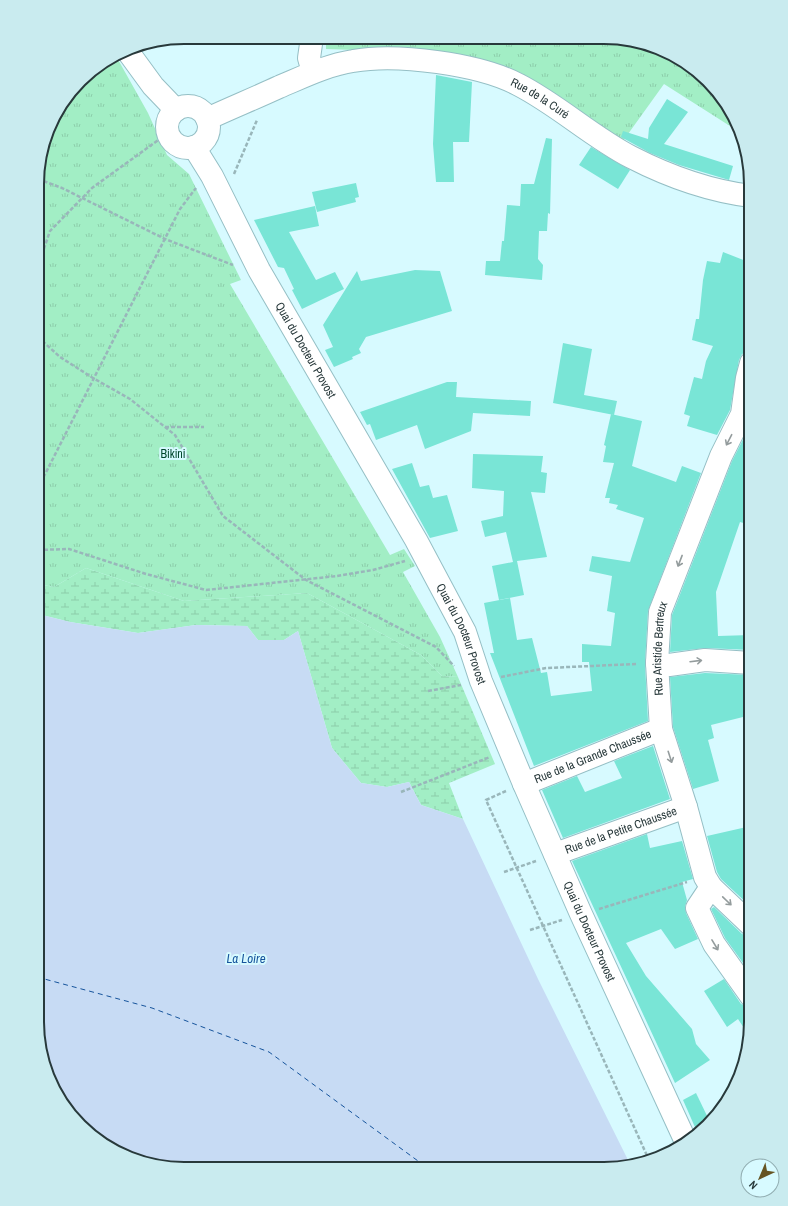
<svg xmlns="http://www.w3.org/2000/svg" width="788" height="1206" viewBox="0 0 788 1206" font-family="'Archivo Narrow',sans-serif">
<defs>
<pattern id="grass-tufts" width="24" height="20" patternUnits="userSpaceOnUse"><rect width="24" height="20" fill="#a2eec5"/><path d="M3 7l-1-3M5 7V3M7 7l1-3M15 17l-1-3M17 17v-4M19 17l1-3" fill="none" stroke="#8ccdaa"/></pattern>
<pattern id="wetland-marsh" width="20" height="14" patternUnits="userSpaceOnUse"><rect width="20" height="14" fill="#a2eec5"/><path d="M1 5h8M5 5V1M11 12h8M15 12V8" fill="none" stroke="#8ccdaa"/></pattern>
</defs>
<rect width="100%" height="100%" fill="#d7faff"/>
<g fill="url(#grass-tufts)">
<polygon points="326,37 623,38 693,67 720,94 740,128 741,133 664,84 623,141 521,73 415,52 326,49"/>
<polygon points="116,56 148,113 167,155 189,174 241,280 230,284 390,555 404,549 415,566 403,572 440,637 458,677 442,676 421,655 307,593 184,601 86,568 54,587 38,584 38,165 52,119 87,74"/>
</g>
<polygon fill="url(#wetland-marsh)" points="86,568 184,601 307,593 421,655 442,676 458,677 495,764 449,783 463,819 421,805 409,782 387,787 361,783 332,748 298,631 284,640 258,640 247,626 196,625 138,633 70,622 38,614 38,584 54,587"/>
<polygon fill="#c7dbf4" points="38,614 70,622 138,633 196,625 247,626 258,640 284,640 298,631 332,748 361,783 387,787 409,782 421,805 463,819 538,979 630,1164 604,1169 165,1168 128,1158 95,1139 68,1112 48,1078 37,1022"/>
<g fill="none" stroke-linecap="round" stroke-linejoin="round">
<polyline stroke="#16549c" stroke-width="1" stroke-dasharray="5 4" stroke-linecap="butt" points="37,977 152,1008 269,1052 429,1169"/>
</g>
<g fill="#79e5d6">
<polygon points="436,75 472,82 469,142 453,142 454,182 436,182 433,144"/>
<polygon points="667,99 688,112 664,144 733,166 729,180 679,165 650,153 621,137 623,131 648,139 649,128"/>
<polygon points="546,138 552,139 550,214 548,213 547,231 539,231 538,259 543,265 542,280 485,275 486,261 500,261 502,241 504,241 507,205 520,206 521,184 534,184"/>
<polygon points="591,147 630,170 618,189 579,165"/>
<polygon points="356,183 359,197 355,198 356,202 317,212 312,192"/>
<polygon points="315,206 319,226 289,232 316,280 335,272 344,289 302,309 292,290 294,289 284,268 278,267 254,220"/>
<polygon points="723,252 751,263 751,351 742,354 739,360 730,410 717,435 687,426 690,416 684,414 694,377 702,379 706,361 713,346 692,340 696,319 699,319 703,280 707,261 720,263"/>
<polygon points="415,270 440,271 452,311 366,337 359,349 361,353 352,357 353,359 334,367 325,350 333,347 323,325 357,271 361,281"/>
<polygon points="563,343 592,349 584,395 617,401 614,415 553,403"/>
<polygon points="447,382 457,382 456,397 531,401 530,416 473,413 471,431 425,449 417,425 376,440 370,424 367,425 360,412"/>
<polygon points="611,414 642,421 632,466 676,482 682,466 701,473 648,611 645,664 648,721 534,766 490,653 494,653 484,603 510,598 517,640 532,638 541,673 547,672 551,696 592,691 589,662 582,662 582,644 611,646 615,613 607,611 612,576 589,571 592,556 630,562 644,518 616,509 618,505 609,503 610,498 605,498 614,463 603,462 606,446 604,445"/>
<polygon points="751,424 751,513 747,524 740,522 716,592 718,636 751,635 751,650 706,648 670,652 672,615 732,461"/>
<polygon points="473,454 543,456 541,472 547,473 545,493 531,492 547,557 517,561 524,595 499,600 492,566 513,562 506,532 485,537 481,521 503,516 504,491 472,488"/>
<polygon points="412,463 420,487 429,485 433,498 447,495 458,531 430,538 392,469"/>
<polygon points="705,673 751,675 751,715 711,725 714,738 708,740 719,781 693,789 673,727 670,677"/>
<polygon points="653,746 670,799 563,838 542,790 577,776 585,792 622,778 614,761"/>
<polygon points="751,826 751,846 743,849 751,875 751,907 721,879 717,872 707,836"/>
<polygon points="647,834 650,848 682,841 693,879 682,882 687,900 685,907 686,913 698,939 675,949 661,929 626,943 646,976 692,1029 696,1044 710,1060 675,1083 572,861"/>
<polygon points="714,907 742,934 751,937 751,974 725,938 711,909"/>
<polygon points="724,979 741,1004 751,1008 750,1037 738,1019 727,1027 704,991"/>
<polygon points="696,1093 710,1122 698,1134 683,1100"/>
</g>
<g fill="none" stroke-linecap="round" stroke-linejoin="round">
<defs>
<g id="minor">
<polyline points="312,37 309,58 313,72"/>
<polyline points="126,49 153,86 176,110"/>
<circle cx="188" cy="127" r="21"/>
<path id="s1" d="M 207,119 C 231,108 255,98 279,87 C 303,77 327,65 353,61 C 397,53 480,64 519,85 C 558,105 592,137 631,157 C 668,176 710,191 751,196"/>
<path id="s2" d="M 194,147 L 212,176 L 259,270 L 416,540 L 465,632 L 481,681 L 524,784 L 581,914 L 686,1142"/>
<polyline points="657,663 669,665 705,660 751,663"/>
<path id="s3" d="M 524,784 L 661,729"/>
<path id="s4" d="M 555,854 L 686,807"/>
<polyline points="711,887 697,908 714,944 751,996"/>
<path id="s5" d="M 751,925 L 711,887 L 705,877 L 686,807 L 661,729 L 657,663 L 660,612 L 721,456 L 742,414 L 747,378 L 751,363"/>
</g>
</defs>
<use href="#minor" stroke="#95bfc5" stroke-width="24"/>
<g stroke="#99b6ba" stroke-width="2.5" stroke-dasharray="4 2" stroke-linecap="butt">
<polyline points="234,174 257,120"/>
<polyline points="38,179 62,188 165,239 233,265"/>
<polyline points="38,266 50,231 92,188 168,133"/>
<polyline points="38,337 60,357 93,378 130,399 175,435 223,516 306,580 436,647 454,666"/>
<polyline points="165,427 204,427"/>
<polyline points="38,488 180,209 196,188"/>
<polyline points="38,550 69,549 146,574 206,590 337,576 373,570 405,561"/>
<polyline points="501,677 546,668 637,664"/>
<polyline points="428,691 461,685"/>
<polyline points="506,791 486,800 649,1160"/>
<polyline points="401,792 490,757"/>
<polyline points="504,872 536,861"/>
<polyline points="599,909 687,882"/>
<polyline points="530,930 562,920"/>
</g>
<use href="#minor" stroke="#fff" stroke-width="22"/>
</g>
<defs><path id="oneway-shaft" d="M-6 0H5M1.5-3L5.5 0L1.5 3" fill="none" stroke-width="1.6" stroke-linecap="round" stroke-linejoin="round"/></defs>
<g stroke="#949c9d">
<use href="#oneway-shaft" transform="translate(729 440) rotate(117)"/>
<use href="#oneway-shaft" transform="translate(680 561) rotate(111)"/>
<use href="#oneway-shaft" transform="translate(696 661) rotate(-7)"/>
<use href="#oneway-shaft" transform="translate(670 757) rotate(72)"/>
<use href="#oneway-shaft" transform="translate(727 901) rotate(44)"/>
<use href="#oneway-shaft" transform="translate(715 945) rotate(59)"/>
</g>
<g text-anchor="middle" stroke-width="4" stroke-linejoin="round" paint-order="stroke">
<g font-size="12" fill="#28393b" stroke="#d7faff">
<text dy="4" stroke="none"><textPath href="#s1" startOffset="352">Rue de la Curé</textPath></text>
<text dy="4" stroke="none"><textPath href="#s2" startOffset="232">Quai du Docteur Provost</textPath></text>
<text dy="4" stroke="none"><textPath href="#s2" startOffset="556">Quai du Docteur Provost</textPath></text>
<text dy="4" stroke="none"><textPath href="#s5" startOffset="302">Rue Aristide Bertreux</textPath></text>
<text dy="4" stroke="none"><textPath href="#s3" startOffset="74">Rue de la Grande Chaussée</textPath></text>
<text dy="4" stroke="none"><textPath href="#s4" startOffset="70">Rue de la Petite Chaussée</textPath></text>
<text dy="4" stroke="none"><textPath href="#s2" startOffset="880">Quai du Docteur Provost</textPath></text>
</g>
<g font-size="12" fill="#00462b" stroke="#d7faff">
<text x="173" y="458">Bikini</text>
</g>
<g font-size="13" font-style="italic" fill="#16549c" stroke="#d7faff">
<text x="246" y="963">La Loire</text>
</g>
</g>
<path d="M0 0H788V1206H0ZM184 44H604A140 140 0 0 1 744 184V1022A140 140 0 0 1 604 1162H184A140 140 0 0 1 44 1022V184A140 140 0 0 1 184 44Z" fill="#c9ebef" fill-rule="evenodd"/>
<path fill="none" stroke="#28393b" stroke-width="2" d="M184 44H604A140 140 0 0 1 744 184V1022A140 140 0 0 1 604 1162H184A140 140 0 0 1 44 1022V184A140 140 0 0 1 184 44Z"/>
<g transform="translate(760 1178) rotate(224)"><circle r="19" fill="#d7faff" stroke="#91adb1"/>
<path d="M0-3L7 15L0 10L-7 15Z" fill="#665422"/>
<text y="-6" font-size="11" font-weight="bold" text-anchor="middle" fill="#28393b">N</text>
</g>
</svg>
